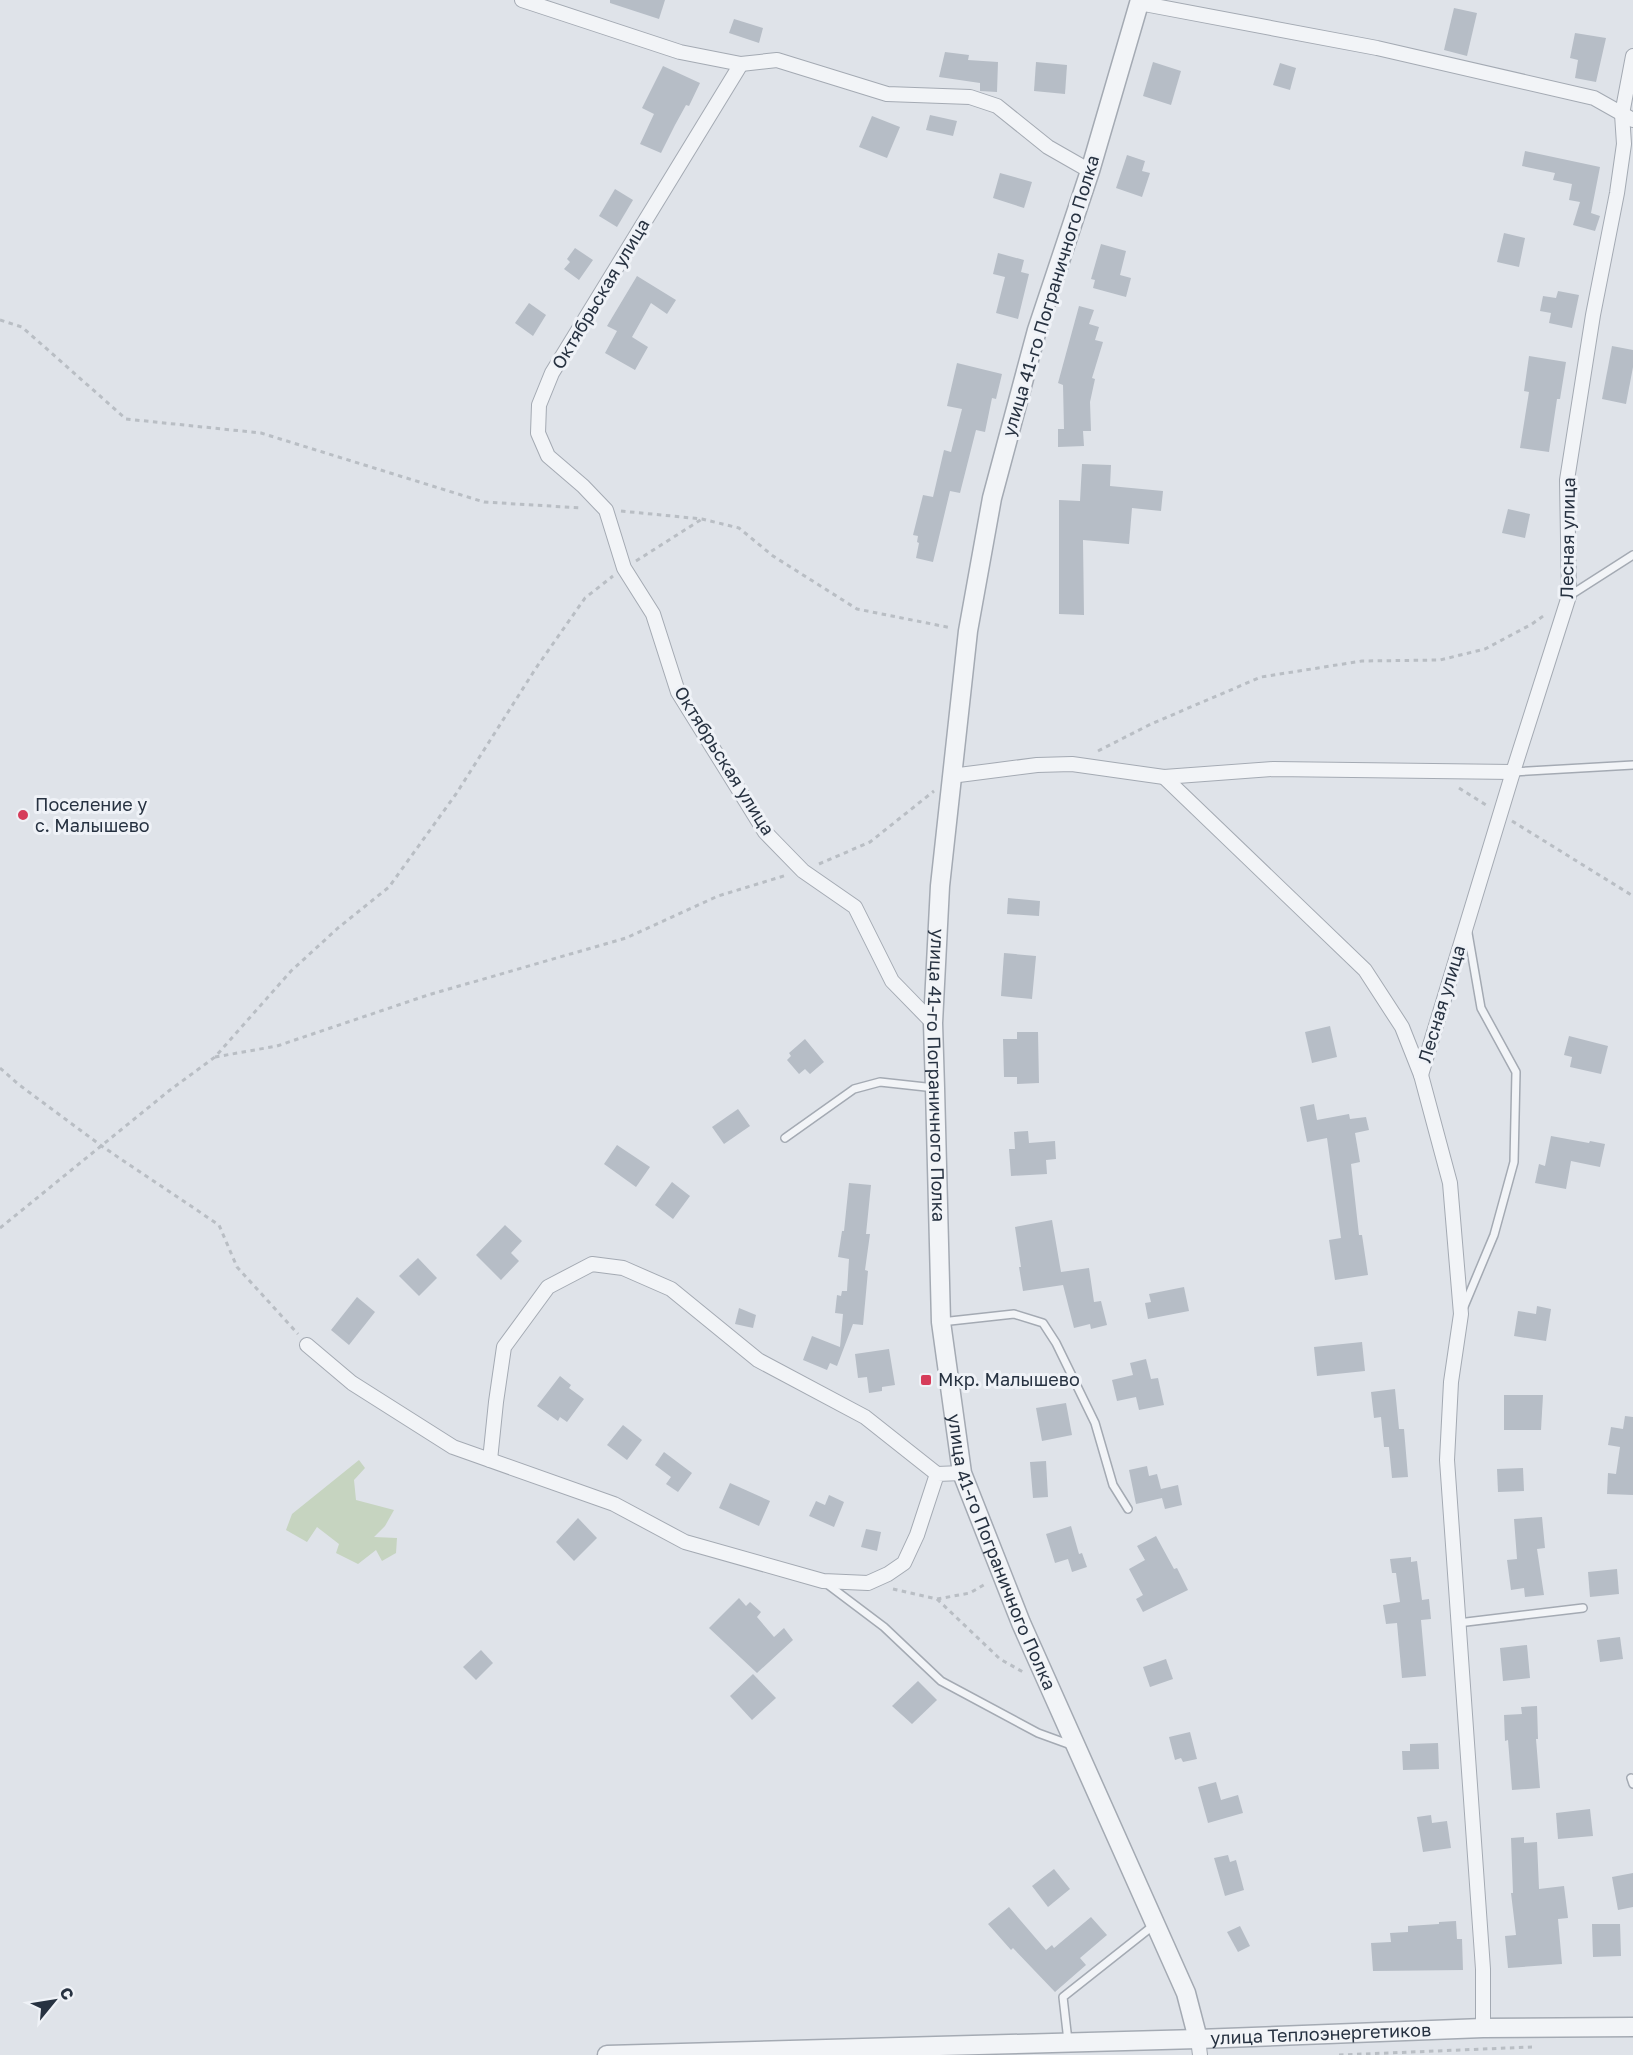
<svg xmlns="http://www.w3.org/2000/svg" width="1633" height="2055" viewBox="0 0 1633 2055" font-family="'Golos Text',sans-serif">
<rect width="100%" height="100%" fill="#dfe3e9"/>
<polygon fill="#c6d4c0" points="359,1460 365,1468 354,1480 356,1500 394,1510 385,1526 374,1537 397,1538 396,1553 382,1561 376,1550 358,1564 336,1553 339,1544 317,1527 307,1542 286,1530 292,1514"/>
<g fill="#b6bdc6">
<polygon points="610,0 665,0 659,19 610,3"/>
<polygon points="1454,8 1477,13 1467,56 1444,50"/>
<polygon points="734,19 763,28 759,43 729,33"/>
<polygon points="1575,33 1606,38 1596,82 1575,78 1578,60 1570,58"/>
<polygon points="945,52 969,55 968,60 998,62 997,92 980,91 980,83 939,77"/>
<polygon points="1036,62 1067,65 1065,94 1034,91"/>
<polygon points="1153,62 1181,71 1171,105 1143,96"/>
<polygon points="1280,63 1296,68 1290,90 1273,85"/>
<polygon points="663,66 700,83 689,106 686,105 675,125 661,153 640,144 654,114 642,108"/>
<polygon points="930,115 957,121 953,136 926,130"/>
<polygon points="872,116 900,127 887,158 859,147"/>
<polygon points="1525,151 1600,167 1591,213 1600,216 1595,231 1573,225 1580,202 1569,200 1572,184 1553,180 1555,173 1522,166"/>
<polygon points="1127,155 1145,161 1142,171 1150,173 1142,197 1116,188"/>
<polygon points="1000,173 1032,182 1024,208 993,198"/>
<polygon points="615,189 633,200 617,227 599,216"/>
<polygon points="1504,233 1525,238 1519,267 1497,262"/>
<polygon points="1101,244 1126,251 1120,275 1131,278 1126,297 1093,288 1095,280 1091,279"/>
<polygon points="575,248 593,260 579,280 564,269 570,262 567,259"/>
<polygon points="998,253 1024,260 1021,272 1029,274 1018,319 996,313 1005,277 993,274"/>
<polygon points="637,276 676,300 667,314 651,303 632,337 648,347 635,370 605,353 617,331 607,326"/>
<polygon points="1558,291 1579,295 1572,328 1549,323 1551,313 1540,311 1543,296 1556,298"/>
<polygon points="529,303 546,315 533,336 515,323"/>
<polygon points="1079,306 1094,310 1089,324 1099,327 1095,340 1103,342 1092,378 1095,379 1090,402 1091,431 1083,431 1084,446 1058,447 1058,429 1064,429 1063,385 1058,383"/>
<polygon points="1612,346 1633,350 1633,367 1626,404 1602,399"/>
<polygon points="1529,356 1566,362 1560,399 1557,399 1549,452 1520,448 1529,392 1524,391"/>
<polygon points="957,363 1002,374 996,399 992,398 985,432 976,430 960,493 950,491 933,562 916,558 919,543 917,542 918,536 913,535 923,495 933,497 944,450 951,452 962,409 947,406"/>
<polygon points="1082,464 1111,465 1110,486 1163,491 1161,511 1132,508 1129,544 1083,540 1084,615 1059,614 1059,500 1080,501"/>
<polygon points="1508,509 1530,514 1525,538 1502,533"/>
<polygon points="1008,898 1040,901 1039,916 1007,914"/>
<polygon points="1004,953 1036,956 1032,999 1001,996"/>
<polygon points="1330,1026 1337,1057 1312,1063 1305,1032"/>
<polygon points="1017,1032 1038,1032 1039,1083 1017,1084 1017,1077 1004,1077 1003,1039 1017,1039"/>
<polygon points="1569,1036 1608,1046 1601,1074 1570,1067 1572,1057 1564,1055"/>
<polygon points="805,1039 824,1062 810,1074 805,1069 799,1074 787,1060 791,1056 789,1053"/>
<polygon points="1314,1104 1317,1120 1349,1114 1350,1119 1366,1117 1369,1130 1355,1133 1360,1162 1351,1164 1359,1235 1362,1235 1368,1275 1335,1280 1329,1240 1341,1238 1327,1138 1307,1142 1300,1107"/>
<polygon points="738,1109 750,1126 724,1144 712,1127"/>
<polygon points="1028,1131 1029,1143 1055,1141 1056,1159 1046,1160 1047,1174 1011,1176 1009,1149 1015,1149 1014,1132"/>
<polygon points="1551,1136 1589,1143 1590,1141 1605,1144 1600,1167 1571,1161 1566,1189 1535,1183 1539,1164 1545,1166"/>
<polygon points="617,1145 650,1167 636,1187 604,1164"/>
<polygon points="672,1182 690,1196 673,1219 655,1205"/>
<polygon points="849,1183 871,1185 866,1234 870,1234 865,1270 868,1271 863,1325 853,1324 837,1366 830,1363 827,1370 803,1360 812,1336 840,1347 843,1314 835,1313 837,1295 841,1296 842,1291 847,1291 849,1259 838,1257 842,1231 844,1231"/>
<polygon points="1052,1220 1061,1272 1089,1268 1094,1302 1101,1301 1107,1325 1091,1329 1090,1324 1074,1328 1063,1285 1023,1291 1019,1267 1021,1267 1015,1227"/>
<polygon points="505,1225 522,1241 511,1253 519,1261 501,1280 476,1255"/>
<polygon points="418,1258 437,1278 419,1296 399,1276"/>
<polygon points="1184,1287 1189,1311 1148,1319 1145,1303 1151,1302 1149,1294"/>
<polygon points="357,1297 375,1312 349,1345 331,1330"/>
<polygon points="1537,1306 1551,1309 1546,1341 1514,1336 1518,1311 1536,1314"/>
<polygon points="739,1308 756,1315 753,1328 735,1324"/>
<polygon points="1362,1342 1365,1371 1317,1376 1314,1347"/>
<polygon points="889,1349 895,1385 882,1387 882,1391 869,1393 867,1377 858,1378 855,1354"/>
<polygon points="1146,1359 1151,1379 1158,1378 1164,1405 1139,1410 1136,1397 1117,1401 1112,1380 1133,1375 1130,1363"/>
<polygon points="560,1376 571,1385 569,1388 584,1399 567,1422 560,1417 558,1421 537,1406"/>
<polygon points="1395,1389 1399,1429 1404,1429 1408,1477 1392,1478 1389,1447 1384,1447 1381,1417 1374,1418 1371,1392"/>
<polygon points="1504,1395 1543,1395 1541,1430 1504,1430"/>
<polygon points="1066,1403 1072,1435 1042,1441 1036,1408"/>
<polygon points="1625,1416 1633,1417 1633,1495 1607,1494 1608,1473 1616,1474 1620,1447 1608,1445 1611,1427 1623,1429"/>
<polygon points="623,1425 642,1440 627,1460 607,1445"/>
<polygon points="664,1452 692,1473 678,1492 666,1484 671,1477 655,1465"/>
<polygon points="1046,1461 1048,1497 1033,1498 1030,1462"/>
<polygon points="1147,1466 1149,1476 1157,1474 1161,1489 1178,1485 1182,1505 1165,1509 1162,1498 1136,1504 1129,1470"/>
<polygon points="1523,1468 1524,1491 1498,1492 1497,1469"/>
<polygon points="730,1483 770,1501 759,1526 719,1508"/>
<polygon points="829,1495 844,1502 834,1527 809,1516 816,1501 825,1505"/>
<polygon points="1542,1517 1545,1548 1537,1549 1544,1595 1525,1597 1524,1588 1511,1590 1507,1560 1517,1559 1514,1519"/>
<polygon points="578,1518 597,1538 574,1561 556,1542"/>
<polygon points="1071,1526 1079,1554 1082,1553 1087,1567 1072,1572 1068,1559 1055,1563 1046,1534"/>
<polygon points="866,1529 881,1532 877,1551 861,1547"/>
<polygon points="1156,1536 1174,1569 1177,1568 1188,1590 1143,1612 1136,1599 1143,1595 1129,1569 1145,1560 1137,1546"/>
<polygon points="1411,1557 1411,1562 1417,1561 1422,1600 1429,1599 1431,1619 1421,1620 1426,1676 1402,1678 1397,1623 1386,1624 1383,1605 1400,1602 1396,1573 1392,1573 1390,1559"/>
<polygon points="1617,1569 1619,1594 1590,1597 1588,1572"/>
<polygon points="739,1598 746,1606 750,1602 761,1612 757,1617 774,1637 784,1628 793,1640 757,1673 709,1628"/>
<polygon points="1620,1637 1623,1659 1600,1662 1597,1640"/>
<polygon points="1527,1645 1530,1678 1503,1681 1500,1648"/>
<polygon points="481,1650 493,1663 476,1680 463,1667"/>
<polygon points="1166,1659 1173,1679 1150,1687 1143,1667"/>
<polygon points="753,1674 776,1698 752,1720 730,1696"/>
<polygon points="918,1681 937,1700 912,1724 892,1706"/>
<polygon points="1537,1706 1538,1739 1536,1739 1540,1788 1512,1790 1508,1740 1505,1741 1504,1715 1522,1714 1521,1707"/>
<polygon points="1190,1732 1197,1759 1183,1762 1181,1758 1175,1760 1169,1737"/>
<polygon points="1438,1743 1439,1769 1403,1770 1402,1751 1410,1751 1410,1744"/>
<polygon points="1216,1782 1221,1800 1238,1795 1243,1813 1208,1823 1198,1787"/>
<polygon points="1590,1809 1593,1836 1558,1839 1556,1813"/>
<polygon points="1431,1815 1432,1823 1447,1821 1451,1848 1423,1852 1417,1817"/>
<polygon points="1524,1837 1524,1843 1537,1842 1539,1889 1564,1886 1568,1918 1558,1919 1562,1964 1508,1968 1505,1936 1516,1935 1511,1893 1513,1893 1511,1838"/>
<polygon points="1228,1855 1230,1862 1236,1860 1244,1890 1225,1896 1214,1858"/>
<polygon points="1054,1869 1070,1889 1048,1907 1032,1886"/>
<polygon points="1633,1873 1633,1907 1618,1910 1612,1877"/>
<polygon points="1009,1907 1046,1950 1052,1945 1054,1948 1091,1917 1107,1935 1080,1958 1086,1965 1055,1992 1013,1948 1011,1950 988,1924"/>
<polygon points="1456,1921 1457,1939 1462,1939 1463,1970 1373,1971 1371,1943 1391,1942 1390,1933 1408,1932 1408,1926 1439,1924 1439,1922"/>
<polygon points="1592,1924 1620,1924 1621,1956 1593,1957"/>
<polygon points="1240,1926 1250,1946 1238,1952 1227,1932"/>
</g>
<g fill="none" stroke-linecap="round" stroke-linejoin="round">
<defs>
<g id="service">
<polyline points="1569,596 1633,555"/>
<polyline points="1513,772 1633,765"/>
<polyline points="785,1138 854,1089 880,1082 935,1088"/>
<polyline points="1463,1309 1494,1235 1514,1162 1516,1072 1481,1008 1468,933"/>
<polyline points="941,1322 1014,1314 1043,1323 1056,1343 1095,1423 1113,1485 1128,1509"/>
<polyline points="827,1584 884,1627 941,1681 1038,1733 1071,1745"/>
<polyline points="1458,1623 1583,1608"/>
<polyline points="1631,1778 1633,1784"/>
<polyline points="1068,2041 1063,1997 1154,1925"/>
</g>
<g id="minor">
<polyline points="522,0 680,52 741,64 777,60 887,94 970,97 997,106 1048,147 1090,171"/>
<polyline points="1139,3 1377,48 1594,98 1633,120"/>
<polyline points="741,64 552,373 539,405 538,433 548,456 583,486 606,510 624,568 653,614 678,692 765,832 803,871 855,907 892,981 933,1023"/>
<polyline points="951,776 1037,765 1072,764 1164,777 1273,769 1513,772"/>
<polyline points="1164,777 1365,970 1402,1027 1421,1075 1450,1183 1461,1314 1451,1382 1447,1460 1483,1969 1483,2028"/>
<polyline points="1421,1075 1513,772 1569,596 1567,480 1593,315 1617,193 1624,144 1622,114 1633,56"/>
<polyline points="307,1345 352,1383 453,1447 614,1504 685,1542 823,1581 868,1583 888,1574 904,1563 917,1535 937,1474 962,1473"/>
<polyline points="490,1460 496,1402 504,1347 548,1287 592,1264 623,1268 671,1289 758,1360 865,1417 937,1474"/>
<polyline points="1198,2039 1200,2055"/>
</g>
<g id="tertiary">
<path id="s1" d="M 1140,0 L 1090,171 L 1037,330 L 992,498 L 968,631 L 940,886 L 933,1023 L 935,1088 L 941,1322 L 962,1473 L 1021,1623 L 1186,1993 L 1198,2039"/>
<path id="s2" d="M 607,2055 L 1198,2039 L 1483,2028 L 1633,2027"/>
</g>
</defs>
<use href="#service" stroke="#a4aab3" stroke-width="10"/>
<use href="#minor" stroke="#a4aab3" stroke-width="16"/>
<use href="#tertiary" stroke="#a4aab3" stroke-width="21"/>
<g stroke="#b9bec4" stroke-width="3" stroke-dasharray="4.5 4.5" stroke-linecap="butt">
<polyline points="0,320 22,327 126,419 261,433 484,502 582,508"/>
<polyline points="621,511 702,519 739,528 773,556 857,609 952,628"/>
<polyline points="636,561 702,519"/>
<polyline points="1098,751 1151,724 1261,677 1362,661 1440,660 1485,649 1532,624 1546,614"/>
<polyline points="1459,788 1486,805"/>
<polyline points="1512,821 1633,896"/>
<polyline points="819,864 870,842 934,791"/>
<polyline points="215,1057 277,1046 428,995 626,938 718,896 787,875"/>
<polyline points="0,1068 18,1084 103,1147 219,1225 237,1267 298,1334"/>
<polyline points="0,1228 170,1090 215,1057 291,971 338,928 389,887 456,794 536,668 585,598 613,576"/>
<polyline points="893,1589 937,1599 970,1593 987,1583"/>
<polyline points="937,1599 1000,1659 1023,1672"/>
<polyline points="1339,2055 1532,2047"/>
</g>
<use href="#service" stroke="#f2f4f7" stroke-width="7"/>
<use href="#minor" stroke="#f2f4f7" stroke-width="14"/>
<use href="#tertiary" stroke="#f2f4f7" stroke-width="18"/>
</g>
<g fill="#d63c5a" stroke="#eff2f7" stroke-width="2">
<circle cx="23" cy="815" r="6"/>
<rect x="920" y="1374" width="12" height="12" rx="3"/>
</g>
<g text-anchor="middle" stroke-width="6" stroke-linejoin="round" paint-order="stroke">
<g font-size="18" fill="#273241" stroke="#eff2f7">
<text transform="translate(601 294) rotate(-59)" y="6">Октябрьская улица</text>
<text transform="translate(1051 296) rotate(-73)" y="6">улица 41-го Пограничного Полка</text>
<text transform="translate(1568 538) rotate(-89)" y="6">Лесная улица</text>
<text transform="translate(724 761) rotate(58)" y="6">Октябрьская улица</text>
<text transform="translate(1442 1004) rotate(-73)" y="6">Лесная улица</text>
<text dy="6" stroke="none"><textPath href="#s1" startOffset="1101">улица 41-го Пограничного Полка</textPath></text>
<text dy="6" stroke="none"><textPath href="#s1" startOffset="1587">улица 41-го Пограничного Полка</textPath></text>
<text dy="6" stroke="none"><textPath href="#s2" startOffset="714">улица Теплоэнергетиков</textPath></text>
</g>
<g font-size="18" fill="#273241" stroke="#eff2f7" text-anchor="start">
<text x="35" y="811">Поселение у<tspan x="35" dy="21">с. Малышево</tspan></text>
<text x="938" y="1386">Мкр. Малышево</text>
</g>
</g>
<g transform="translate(54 2001) rotate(60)" stroke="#eff2f7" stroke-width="4.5" paint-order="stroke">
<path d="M0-4.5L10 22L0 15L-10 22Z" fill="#273241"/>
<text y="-9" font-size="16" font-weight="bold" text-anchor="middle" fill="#273241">С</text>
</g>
</svg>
